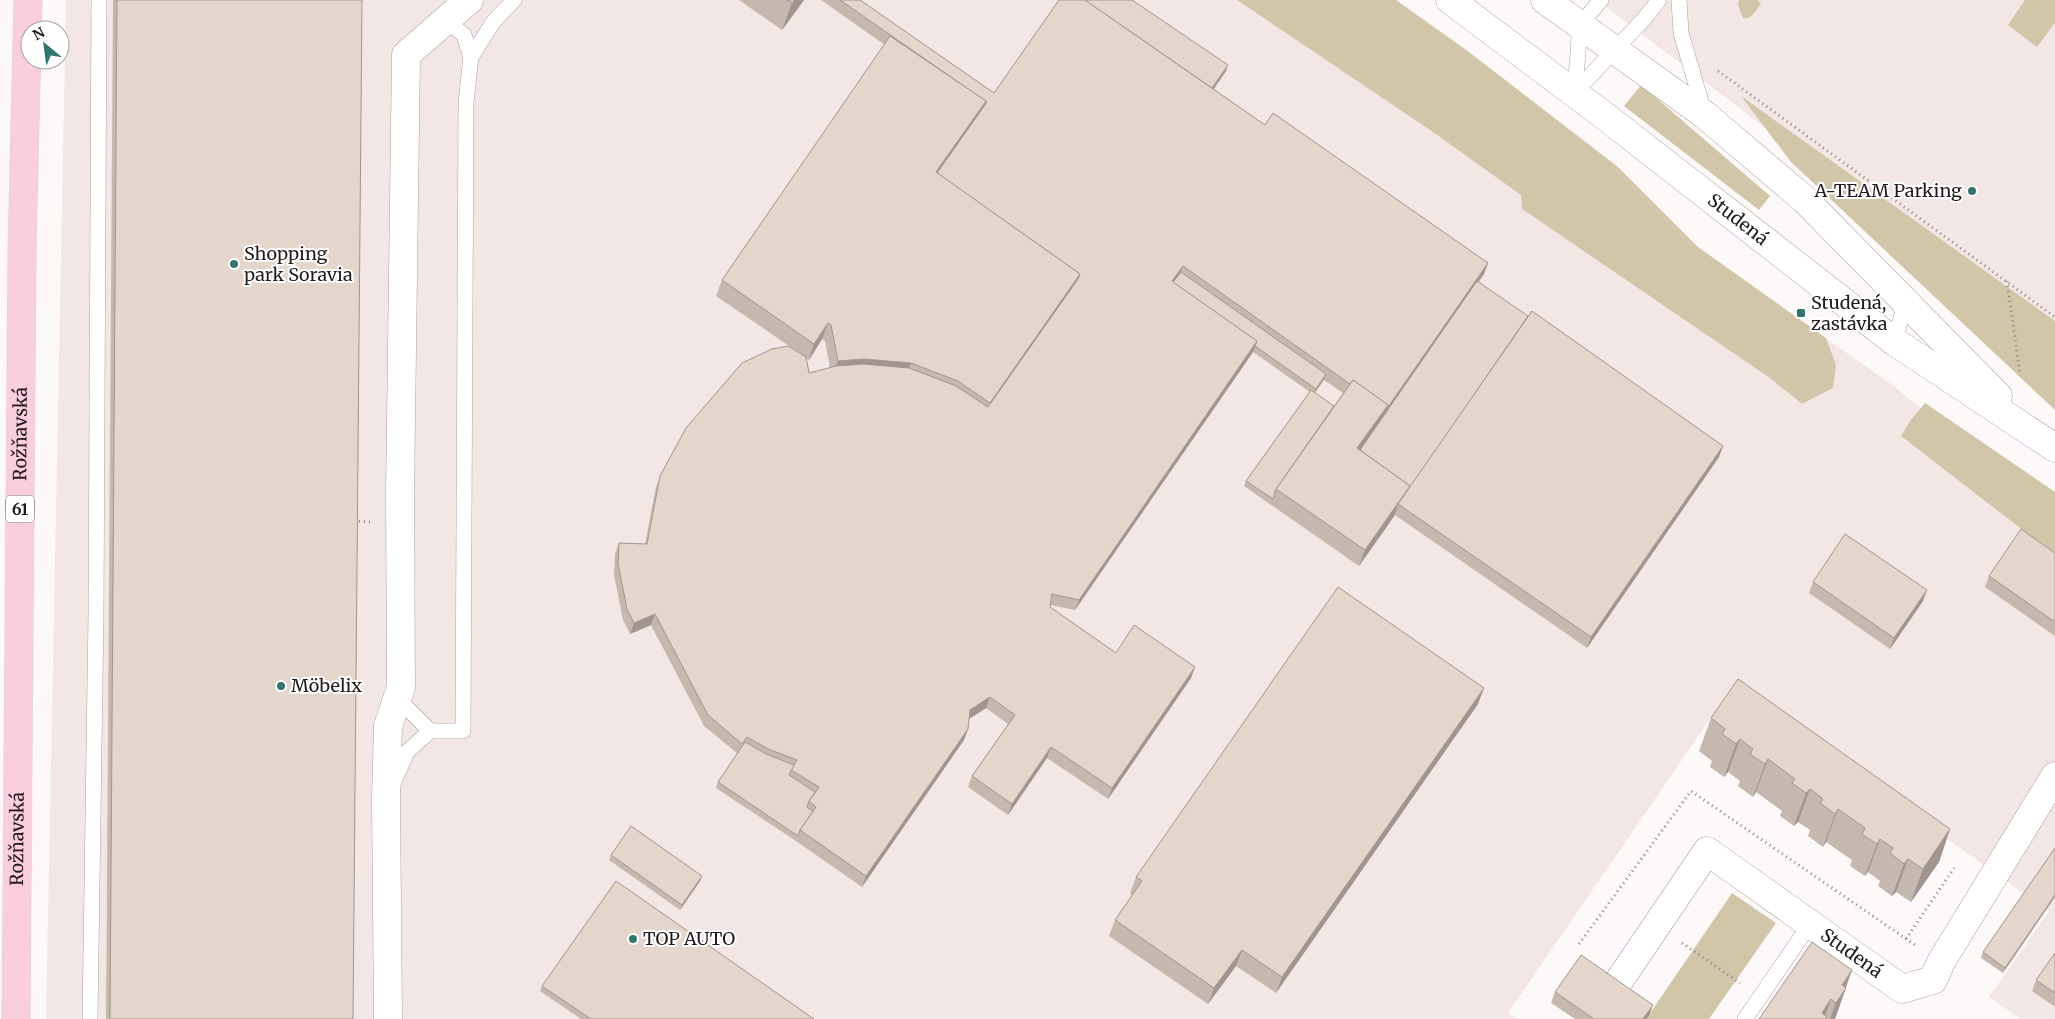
<svg xmlns="http://www.w3.org/2000/svg" width="2055" height="1019" viewBox="0 0 2055 1019" font-family="Merriweather,serif">
<rect width="100%" height="100%" fill="#fdf9f9"/>
<g fill="#f3e7e6">
<polygon points="66,0 1348,0 1895,387 2055,520 2055,1019 2021,1019 1989,997 2049,911 1732,687 1508,1013 1517,1019 46,1019"/>
<polygon points="1597,0 2055,0 2055,327 2024,370 1759,123"/>
</g>
<g fill="#d2c6a9">
<polygon points="1237,0 1396,0 1469,52 1618,167 1698,247 1826,338 1836,365 1833,388 1802,404 1770,378 1522,209 1521,195 1433,132"/>
<path d="M 1739,0 L 1757,0 L 1761,3 C 1756,10 1752,20 1743,18 L 1738,5 Z"/>
<polygon points="2025,0 2055,0 2055,23 2037,47 2008,25"/>
<polygon points="1641,85 1770,196 1759,210 1624,106"/>
<polygon points="1741,96 2055,321 2055,410 1791,162"/>
<polygon points="1925,403 2055,492 2055,555 1901,436 1910,421"/>
<polygon points="1732,893 1776,923 1709,1019 1646,1019"/>
</g>
<g fill="none" stroke-linecap="round" stroke-linejoin="round">
<defs>
<g id="service">
<polyline points="1679,0 1681,33 1704,112"/>
<polyline points="471,57 494,21 514,0"/>
<polyline points="1575,92 1644,19 1659,0"/>
<polyline points="1575,92 1580,25 1601,0"/>
<polyline points="1895,342 1905,301"/>
<polyline points="397,698 430,731"/>
<polyline points="393,784 407,752 430,731 463,731 466,102 471,57 464,35 446,20"/>
<polyline points="90,1019 96,614 99,0"/>
<polyline points="1745,1019 1810,924"/>
</g>
<g id="minor">
<path id="s1" d="M 1450,0 L 1606,117 L 1895,342 L 2055,448"/>
<polyline points="1545,0 1705,115 1805,200 1998,396"/>
<path id="s2" d="M 1619,981 L 1707,851 L 1902,989 L 1933,980 L 1941,962 L 2055,776"/>
<polyline points="388,1019 386,799 388,726 401,687 400,494 406,55 469,0"/>
</g>
<g id="primary">
<path id="s3" d="M 16,1019 L 22,250 L 28,0"/>
</g>
</defs>
<use href="#service" stroke="#b2a09e" stroke-width="16"/>
<use href="#minor" stroke="#b2a09e" stroke-width="29"/>
<use href="#primary" stroke="#d7d6d6" stroke-width="29"/>
<g stroke="#898484" stroke-width="3" stroke-dasharray="1 4" stroke-linecap="butt">
<polyline points="1718,71 2055,317"/>
<polyline points="2007,281 2020,374"/>
<polyline points="354,521 370,522"/>
<polyline points="1906,939 1954,868"/>
<polyline points="1682,943 1740,983"/>
<polyline points="1579,944 1691,791 1915,945"/>
</g>
<use href="#service" stroke="#fff" stroke-width="15"/>
<use href="#minor" stroke="#fff" stroke-width="28"/>
<use href="#primary" stroke="#facddf" stroke-width="28"/>
</g>
<g fill="#c5b8af" fill-rule="evenodd">
<polygon points="113,0 362,0 353,1019 106,1019"/>
<polygon points="739,0 804,0 782,30"/>
<path d="M 821,0 L 860,0 L 994,93 L 1226,71 L 1214,89 L 1265,125 L 1488,263 L 1484,274 L 1478,282 L 1719,457 L 1587,648 L 1395,515 L 1359,566 L 1244,486 L 1246,481 L 1310,392 L 1253,352 L 1075,610 L 1050,605 L 1050,607 L 1116,653 L 1191,678 L 1108,799 L 1047,758 L 1008,815 L 968,787 L 972,776 L 1008,724 L 986,708 L 969,719 L 968,729 L 964,740 L 862,887 L 796,841 L 716,788 L 718,782 L 737,753 L 704,726 L 651,625 L 630,634 L 623,620 L 614,575 L 615,554 L 619,543 L 645,544 L 656,487 L 660,476 L 801,354 L 716,296 L 722,280 L 885,45 ZM 822,339 L 825,341 L 830,368 L 809,373 L 806,358 L 809,360 ZM 1324,380 L 1343,393 L 1334,406 L 1315,393 Z"/>
<polygon points="2055,553 2055,636 1985,587 1989,576"/>
<polygon points="1813,582 1923,601 1890,649 1809,593"/>
<polygon points="1478,704 1276,993 1236,966 1208,1004 1109,936 1115,920 1132,895 1130,893 1136,877"/>
<polygon points="1711,718 1950,829 1939,862 1911,902 1896,892 1892,896 1878,886 1880,881 1868,872 1865,876 1850,866 1852,860 1826,842 1823,847 1808,836 1810,830 1798,822 1794,826 1780,816 1782,811 1756,792 1753,797 1738,786 1740,781 1728,772 1724,777 1710,767 1712,761 1699,751"/>
<polygon points="2055,848 2003,973 1981,958 1983,952"/>
<polygon points="611,855 700,881 680,910 609,860"/>
<polygon points="2055,953 2055,1007 2032,991 2036,980"/>
<polygon points="542,986 814,1019 581,1019 540,991"/>
<polygon points="1846,988 1835,1019 1759,1019"/>
<polygon points="1555,992 1649,1016 1646,1019 1575,1019 1551,1003"/>
</g>
<g fill="#a0968f">
<polygon points="795,0 804,0 782,30 792,3"/>
<polygon points="1228,65 1226,71 1207,98 1209,93"/>
<polygon points="986,101 980,117 937,179 936,172"/>
<polygon points="1488,263 1484,274 1355,460 1357,448"/>
<polygon points="1183,266 1179,277 1172,288 1172,281"/>
<polygon points="1080,274 1074,290 984,418 990,403"/>
<polygon points="1528,322 1398,504 1395,515 1359,566 1365,550 1410,486"/>
<polygon points="828,323 822,339 809,360 814,344"/>
<polygon points="1257,341 1253,352 1075,610 1079,600"/>
<polygon points="864,359 911,363 905,379 832,377 838,361"/>
<polygon points="1326,374 1324,379 1314,394 1316,389"/>
<polygon points="1723,446 1719,457 1587,648 1591,637"/>
<polygon points="1927,590 1923,601 1890,649 1894,638"/>
<polygon points="655,614 651,625 630,634 634,623"/>
<polygon points="1195,667 1191,678 1108,799 1112,788"/>
<polygon points="1484,688 1478,704 1276,993 1282,977"/>
<polygon points="990,697 986,708 966,721 970,710"/>
<polygon points="968,729 964,740 862,887 866,876"/>
<polygon points="1740,739 1728,772 1724,777 1736,744"/>
<polygon points="1051,747 1047,758 1008,815 1012,804"/>
<polygon points="1768,759 1756,792 1753,797 1765,764"/>
<polygon points="1810,789 1798,822 1794,826 1806,793"/>
<polygon points="1838,809 1826,842 1823,847 1835,814"/>
<polygon points="1950,829 1939,862 1911,902 1923,869"/>
<polygon points="1880,839 1868,872 1865,876 1877,844"/>
<polygon points="1908,859 1896,892 1892,896 1904,864"/>
<polygon points="702,876 700,881 680,910 682,905"/>
<polygon points="2055,895 2055,897 2003,973 2005,968"/>
<polygon points="1242,950 1236,966 1208,1004 1214,988"/>
<polygon points="1852,970 1835,1019 1830,1019 1842,985"/>
<polygon points="1831,999 1824,1019 1822,1013"/>
<polygon points="1653,1005 1649,1016 1646,1019 1643,1019"/>
</g>
<g fill="#e5d6cc" stroke="#a0968f">
<polygon points="117,0 362,0 353,1019 110,1019"/>
<polygon points="787,0 795,0 792,3"/>
<polygon points="840,0 860,0 994,93 1059,0 1085,0 1265,125 1273,113 1488,263 1386,410 1388,405 1353,380 1350,384 1183,266 1172,281 1257,341 1079,600 1052,594 1050,607 1116,653 1134,625 1195,667 1112,788 1051,747 1012,804 972,776 1015,715 990,697 970,710 968,729 866,876 800,830 816,807 809,801 819,787 791,770 797,760 768,749 747,737 742,744 708,715 655,614 634,623 627,609 618,564 619,543 647,544 660,476 686,428 742,363 772,349 788,346 806,357 809,373 836,366 863,364 909,368 956,386 988,407 1078,279 1080,274 937,173 987,102"/>
<polygon points="1085,0 1132,0 1228,65 1212,88"/>
<polygon points="890,36 986,101 936,172 1080,274 990,403 958,381 911,363 864,359 838,361 831,325 828,323 814,344 722,280"/>
<polygon points="1181,272 1326,374 1316,389 1255,346 1257,341 1173,282"/>
<polygon points="1477,281 1528,316 1408,491 1410,486 1360,450"/>
<polygon points="1532,311 1723,446 1591,637 1398,504"/>
<polygon points="1353,380 1388,405 1357,448 1410,486 1365,550 1276,489"/>
<polygon points="1311,390 1334,406 1276,489 1273,499 1246,481"/>
<polygon points="2021,529 2055,553 2055,622 1989,576"/>
<polygon points="1845,534 1927,590 1894,638 1813,582"/>
<polygon points="1338,587 1484,688 1282,977 1242,950 1214,988 1115,920 1142,881 1136,877"/>
<polygon points="1738,679 1950,829 1923,869 1908,859 1904,864 1890,853 1893,848 1880,839 1877,844 1862,834 1865,828 1838,809 1835,814 1820,803 1823,799 1810,789 1806,793 1792,783 1795,779 1768,759 1765,764 1750,754 1753,749 1740,739 1736,744 1722,734 1725,729 1711,718"/>
<polygon points="745,742 766,754 794,765 789,775 815,792 809,801 807,807 813,811 800,830 798,836 718,782"/>
<polygon points="631,826 702,876 682,905 611,855"/>
<polygon points="2055,848 2055,895 2005,968 1983,952"/>
<polygon points="616,881 814,1019 591,1019 542,986"/>
<polygon points="1812,942 1852,970 1842,985 1846,988 1836,1003 1831,999 1822,1013 1827,1017 1825,1019 1759,1019"/>
<polygon points="2055,953 2055,993 2036,980"/>
<polygon points="1581,955 1653,1005 1643,1019 1594,1019 1555,992"/>
</g>
<g fill="#30766e" stroke="#fff" stroke-width="2">
<circle cx="1972" cy="191" r="5"/>
<circle cx="234" cy="264" r="5"/>
<rect x="1796" y="308" width="10" height="10" rx="2.5"/>
<circle cx="281" cy="686" r="5"/>
<circle cx="633" cy="939" r="5"/>
</g>
<g text-anchor="middle" stroke-width="4" stroke-linejoin="round" paint-order="stroke">
<rect fill="#fff" stroke="#645f5f" stroke-width="1" x="6" y="495.5" width="28" height="27" rx="4"/>
<g font-size="16" font-weight="bold" fill="#211a1a">
<text x="20" y="515">61</text>
</g>
<g font-size="18" fill="#211a1a" stroke="#fff" text-anchor="start">
<text x="1962" y="197" text-anchor="end">A-TEAM Parking</text>
<text x="244" y="260">Shopping<tspan x="244" dy="21">park Soravia</tspan></text>
<text x="1811" y="309">Studená,<tspan x="1811" dy="21">zastávka</tspan></text>
<text x="291" y="692">Möbelix</text>
<text x="643" y="945">TOP AUTO</text>
</g>
<g font-size="18" fill="#211a1a" stroke="#fff">
<text dy="6" stroke="none"><textPath href="#s1" startOffset="362">Studená</textPath></text>
<text dy="6" stroke="none"><textPath href="#s3" startOffset="585">Rožňavská</textPath></text>
<text dy="6" stroke="none"><textPath href="#s3" startOffset="180">Rožňavská</textPath></text>
<text dy="6" stroke="none"><textPath href="#s2" startOffset="334">Studená</textPath></text>
</g>
</g>
<g transform="translate(45 45) rotate(331)"><circle r="24" fill="#ffffff" stroke="#a6a3a3"/>
<path d="M0-4L9 19L0 12L-9 19Z" fill="#30766e"/>
<text y="-8" font-size="14" font-weight="bold" text-anchor="middle" fill="#211a1a">N</text>
</g>
</svg>
